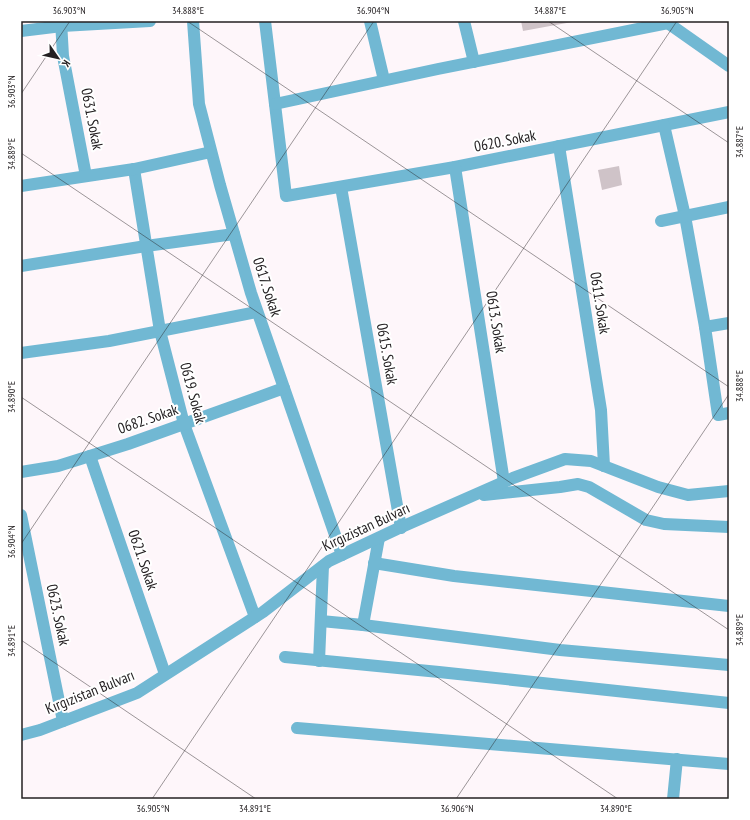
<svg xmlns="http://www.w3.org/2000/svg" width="750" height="820" viewBox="0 0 750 820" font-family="'PT Sans Narrow',sans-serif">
<rect width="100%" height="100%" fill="#fef6fa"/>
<g fill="#cfc3c8">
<polygon points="521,21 572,21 572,22 523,31"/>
<polygon points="619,166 622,185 602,190 598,170"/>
</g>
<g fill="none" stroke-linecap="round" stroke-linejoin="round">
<g stroke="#71b8d3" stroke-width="12">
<polyline points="61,21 63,56 86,176"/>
<polyline points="193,21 199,104 220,185 251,293 342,555"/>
<polyline points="265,21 286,196 455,167 729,112"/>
<polyline points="370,21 384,80"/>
<polyline points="464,21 474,62"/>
<polyline points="665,21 729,66"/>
<polyline points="21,31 62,26 150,21"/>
<polyline points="275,104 438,69 668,23"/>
<polyline points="664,125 685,216 705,327 718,415 729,413"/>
<polyline points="559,146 601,410 604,466"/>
<polyline points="455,167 504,482"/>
<polyline points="134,169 160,331 184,424 255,617"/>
<polyline points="21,186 134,169 211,152"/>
<polyline points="341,187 401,528"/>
<polyline points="661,221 729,207"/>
<polyline points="21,266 146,246 234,234"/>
<polyline points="705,327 729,323"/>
<polyline points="21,353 109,341 257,312"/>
<polyline points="90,456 165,674"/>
<polyline points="21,472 58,466 128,444 284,388"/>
<polyline points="484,495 560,487 578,484 589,487 646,520 664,524 729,527"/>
<polyline points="21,515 63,721"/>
<polyline points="374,563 454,576 729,606"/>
<polyline points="321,621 363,625 560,650 729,665"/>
<polyline points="363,625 379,538"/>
<polyline points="285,657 439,672 729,703"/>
<polyline points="319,661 323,566"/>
<polyline points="297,728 729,764"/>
<polyline points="21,735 40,730 137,693 263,612 329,561 397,529 513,478 565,459 591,461 658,487 688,495 729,491"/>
<polyline points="673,799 677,759"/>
</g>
</g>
<path fill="none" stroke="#242022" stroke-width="1" stroke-opacity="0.45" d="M 187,21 L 729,387M 548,21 L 729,143M 21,94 L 70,21M 21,153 L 729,630M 21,397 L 618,799M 21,544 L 374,21M 21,640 L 256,799M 152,799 L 677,21M 456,799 L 729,394"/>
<g text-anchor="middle" stroke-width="4" stroke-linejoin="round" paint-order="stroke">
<g font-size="15" fill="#242022" stroke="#fff">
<text transform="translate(92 119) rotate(79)" y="5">0631. Sokak</text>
<text transform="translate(505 141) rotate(-11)" y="5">0620. Sokak</text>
<text transform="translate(267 287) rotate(72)" y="5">0617. Sokak</text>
<text transform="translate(600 303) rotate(81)" y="5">0611. Sokak</text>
<text transform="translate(496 322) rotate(81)" y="5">0613. Sokak</text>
<text transform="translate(387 354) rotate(80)" y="5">0615. Sokak</text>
<text transform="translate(193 393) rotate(75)" y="5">0619. Sokak</text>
<text transform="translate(148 419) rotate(-19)" y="5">0682. Sokak</text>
<text transform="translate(366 527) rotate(-25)" y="5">Kırgızistan Bulvarı</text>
<text transform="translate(143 560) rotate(71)" y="5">0621. Sokak</text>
<text transform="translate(58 615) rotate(78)" y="5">0623. Sokak</text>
<text transform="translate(90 692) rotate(-22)" y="5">Kırgızistan Bulvarı</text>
</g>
</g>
<rect width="750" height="820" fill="none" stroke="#ffffff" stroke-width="44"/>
<g transform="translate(58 58) rotate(124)" stroke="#ffffff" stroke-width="3" paint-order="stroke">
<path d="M0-3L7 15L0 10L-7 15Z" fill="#242022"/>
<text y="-6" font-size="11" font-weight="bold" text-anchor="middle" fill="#242022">K</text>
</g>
<rect x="22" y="22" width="706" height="776" fill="none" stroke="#242022" stroke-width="1.5"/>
<g font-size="10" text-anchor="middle" fill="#242022">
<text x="69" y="14">36.903°N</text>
<text x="188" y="14">34.888°E</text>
<text x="373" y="14">36.904°N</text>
<text x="550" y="14">34.887°E</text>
<text x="677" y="14">36.905°N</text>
<text transform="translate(11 92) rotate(-90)" y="4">36.903°N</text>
<text transform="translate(739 142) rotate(-90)" y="4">34.887°E</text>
<text transform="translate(11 154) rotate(-90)" y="4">34.889°E</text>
<text transform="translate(739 386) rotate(-90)" y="4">34.888°E</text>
<text transform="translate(11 397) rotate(-90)" y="4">34.890°E</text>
<text transform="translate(11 542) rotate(-90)" y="4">36.904°N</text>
<text transform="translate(739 630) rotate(-90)" y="4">34.889°E</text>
<text transform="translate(11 641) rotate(-90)" y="4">34.891°E</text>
<text x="153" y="812">36.905°N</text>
<text x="255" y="812">34.891°E</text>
<text x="457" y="812">36.906°N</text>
<text x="616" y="812">34.890°E</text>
</g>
</svg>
